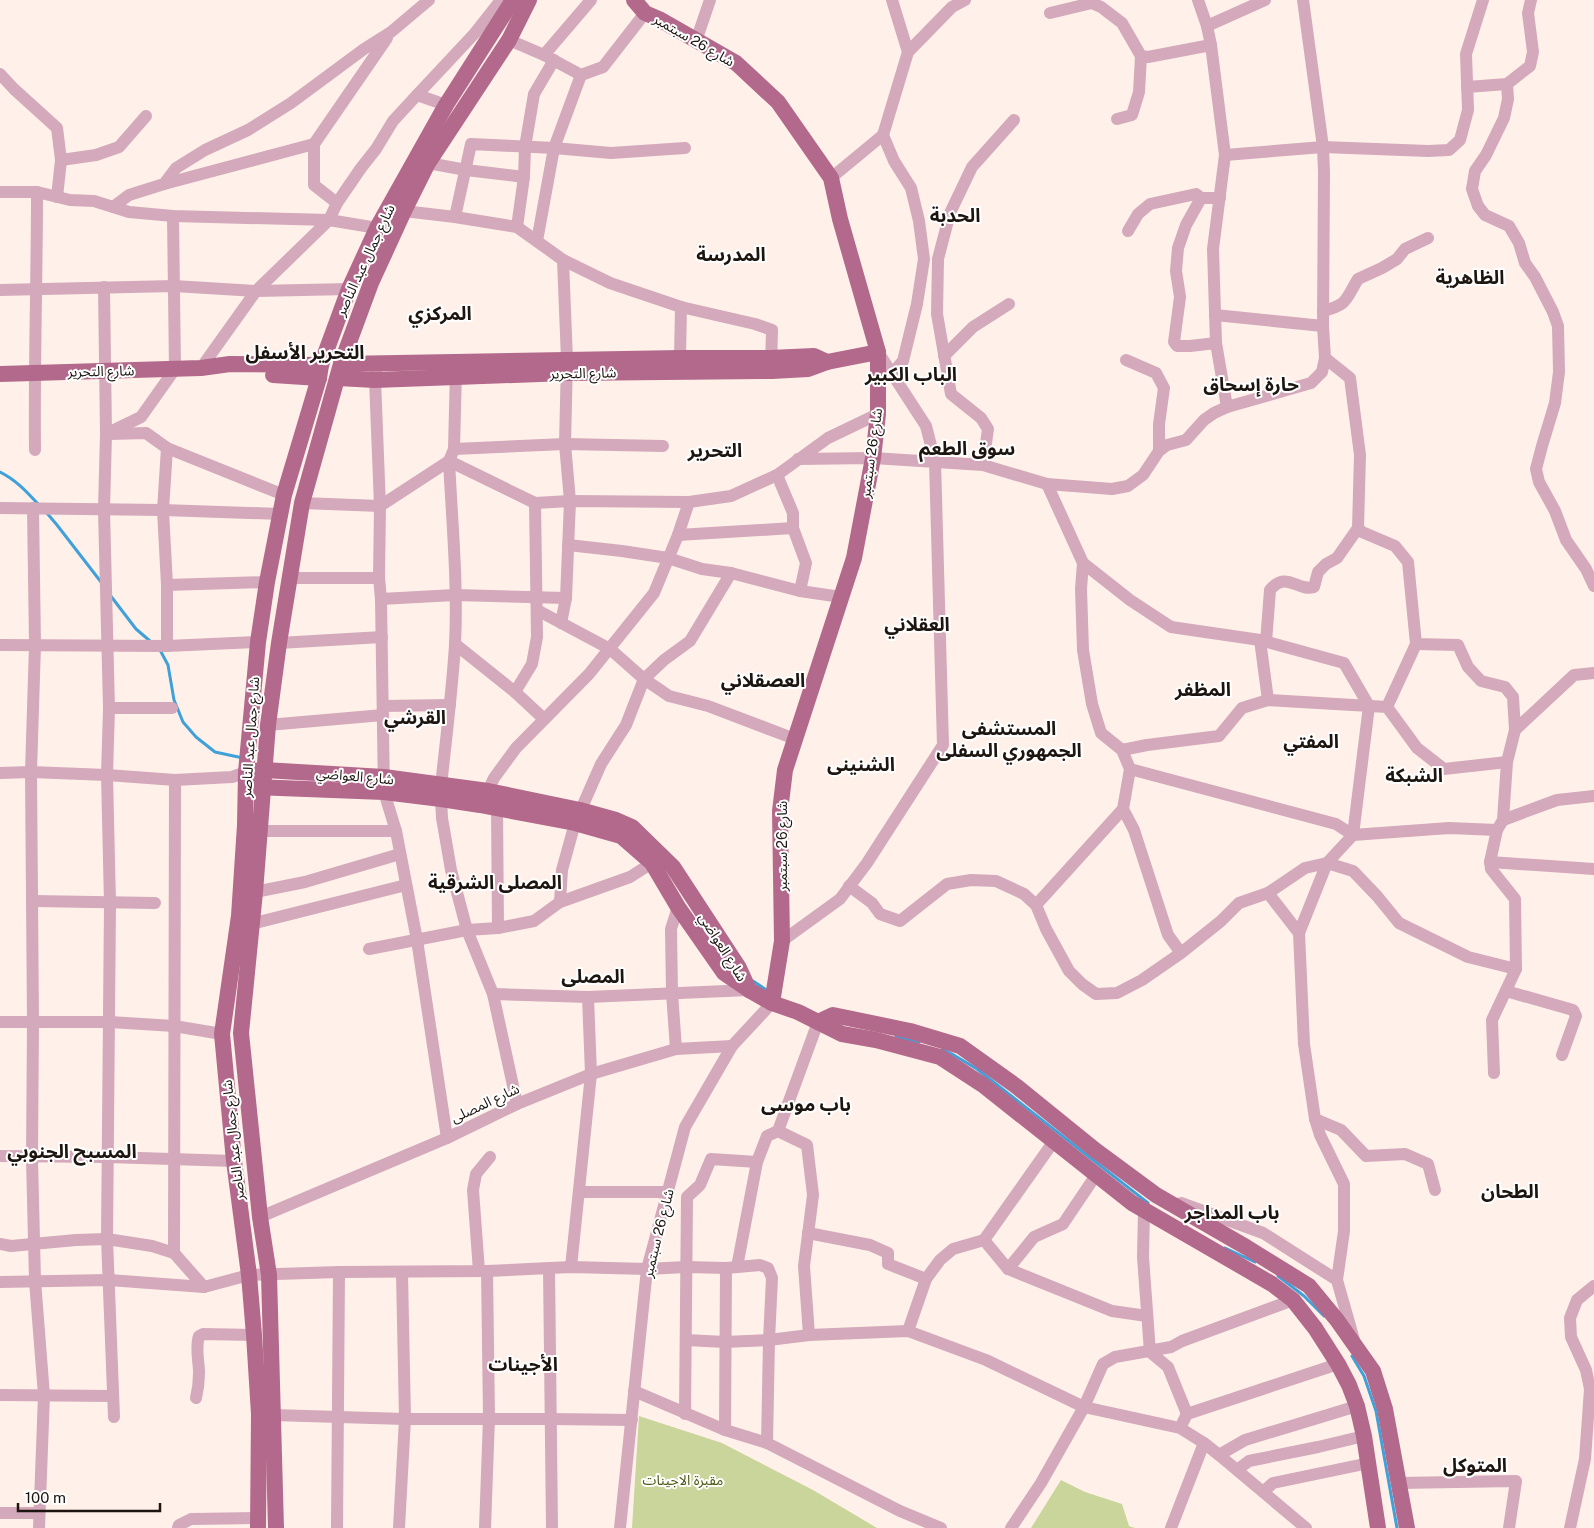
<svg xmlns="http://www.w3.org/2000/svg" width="1594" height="1528" viewBox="0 0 1594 1528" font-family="'Public Sans','Noto Sans Arabic',sans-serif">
<rect width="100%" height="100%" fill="#fff1e9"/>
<g fill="#c9d59a">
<polygon points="639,1416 722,1443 813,1490 877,1528 632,1528"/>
<polygon points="1061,1480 1085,1492 1122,1504 1129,1526 1135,1528 1031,1528"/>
</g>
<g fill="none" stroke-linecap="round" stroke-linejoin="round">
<g stroke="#40a0da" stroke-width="3">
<path d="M 0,472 C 15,479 27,492 38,504"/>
<polyline points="46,512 57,525 101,582"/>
<polyline points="110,595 136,629 150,641"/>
<polyline points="160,650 168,665 174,700 183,722 196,737 215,752 243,758"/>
<polyline points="753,981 768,991"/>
<polyline points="896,1037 919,1042"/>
<polyline points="943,1050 952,1054 977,1069 1148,1203"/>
<polyline points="1225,1248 1255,1262"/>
<polyline points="1278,1276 1304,1296 1324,1316"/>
<polyline points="1352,1356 1364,1376 1376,1411 1397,1528"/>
</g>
<g stroke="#d4a9bb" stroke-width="12">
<polyline points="892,0 908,52"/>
<polyline points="1198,0 1207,26 1211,45 1225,155 1213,249 1216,343 1227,407"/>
<polyline points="1303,0 1323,147 1324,172 1323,326 1325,358 1350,378 1360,455 1358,528 1362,532 1395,546 1408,562 1416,644 1458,645 1468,667 1481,681 1505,687 1513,697 1515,730 1507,762 1503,820 1497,830"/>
<polyline points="1050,13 1092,3 1101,7 1122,23 1141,56 1148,57 1211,45"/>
<polyline points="1207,26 1265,0"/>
<polyline points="509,40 544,55 581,75 603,67 645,13"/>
<polyline points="696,41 710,0"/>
<polyline points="544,55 591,0"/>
<polyline points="0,74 14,89 57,128 61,160 57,197"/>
<polyline points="1507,84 1508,99 1504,118 1486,155 1475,171 1472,189 1478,206 1485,215 1509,226 1519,243 1525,263 1535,277 1553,312 1558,326 1559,372 1555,403 1542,446 1536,469 1539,482 1555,511 1566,540 1586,569 1594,586"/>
<polyline points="1467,87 1507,84 1530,66 1533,52 1528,13 1531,0"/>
<polyline points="417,95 475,33 501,0"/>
<polyline points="1117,119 1132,115 1139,92 1141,56"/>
<polyline points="883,135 894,161 911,188 919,221 924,259 917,304 903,361 892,374"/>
<polyline points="1225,155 1323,147 1428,151 1449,150 1460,140 1468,110 1466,54 1483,0"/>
<polyline points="61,160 96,155 119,147 146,116"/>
<polyline points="428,163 466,170 524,177"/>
<polyline points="831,178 883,135 908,52 952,7 965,0"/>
<polyline points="164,184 314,144"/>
<polyline points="0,192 37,192 70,200 94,201 129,212 173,216 329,220 377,228"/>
<polyline points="337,203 314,185 314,144 387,38"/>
<polyline points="113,207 129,195 164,184 176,168 205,150 248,130 291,103 364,49 391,32 429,0"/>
<polyline points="404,211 455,217 517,227 563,260 610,283 681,307 755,324 772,330 771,365"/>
<polyline points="455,217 471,144 554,148 611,153 685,148"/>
<polyline points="517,227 524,177 525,147 534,94 554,60"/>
<polyline points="1128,231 1138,214 1150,204 1196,194 1201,198"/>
<polyline points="537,241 554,148 581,75"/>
<polyline points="104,287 106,434 104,510 109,708 107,775 110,903 107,1239 114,1417"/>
<polyline points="0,290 174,286 256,291 349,289"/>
<path d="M 1323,311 C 1349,304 1345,300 1358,279 L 1382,268 L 1397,259 L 1405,249 L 1428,238"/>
<polyline points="1215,315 1323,326"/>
<polyline points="1216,343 1190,346 1177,346 1174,342 1180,297 1176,271 1178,248 1186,225 1201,198 1220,198"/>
<polyline points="944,356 973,327 1009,304"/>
<polyline points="680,358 681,307"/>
<polyline points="1126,360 1156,373 1164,388 1159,424 1159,451"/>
<polyline points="377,364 375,380 380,506 379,578 381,599 384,792 396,831 417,940 447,1138"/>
<polyline points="201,368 256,291 329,220 337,203 361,168 376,149 393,121 417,95 446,105"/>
<polyline points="106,434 141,417 175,369 173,216"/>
<polyline points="111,434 146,433 167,448 284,495"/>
<polyline points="167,448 163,510 167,585 167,646"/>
<polyline points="454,449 565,444 663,446"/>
<path d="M 35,450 C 34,364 37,278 37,192"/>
<polyline points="798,459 873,458 983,465 1047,484 1083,563 1130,600 1171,627 1260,640 1344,663 1369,706 1353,835 1327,863 1353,871 1377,896 1399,923 1468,957 1516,969"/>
<polyline points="983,465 988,429 981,418 951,394 937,314 938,259 950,213 972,167 1014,120"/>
<polyline points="777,475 793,513 793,528 806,563 800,591"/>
<polyline points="1047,484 1112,489 1128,486 1143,475 1159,451 1167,445 1186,440 1204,420 1214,413 1227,407 1311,383 1322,372 1325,358"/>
<polyline points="302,503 380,506 449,461 535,503 570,501 689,502 731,496 777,475 828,438 878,414"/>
<polyline points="0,508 163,510 281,514"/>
<polyline points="33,508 35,645 31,772 33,1022 32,1158 35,1281 44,1395 39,1528"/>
<polyline points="678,535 793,528"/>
<polyline points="568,545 622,551 668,558 702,569 731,573 800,591 841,597"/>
<polyline points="1083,563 1081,589 1083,650 1092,704 1101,733 1122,750 1130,769 1336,824 1353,835 1449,828 1497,830 1490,862 1491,869 1515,899 1516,969 1492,1020 1494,1073"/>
<polyline points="290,578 379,578"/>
<polyline points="167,585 267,582"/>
<polyline points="381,599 455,595 566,598"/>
<polyline points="537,610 610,649 644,679 669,696 708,706 795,739"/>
<polyline points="561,623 566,598 570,501 565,444 567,360 563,260"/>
<polyline points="1260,640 1268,700"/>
<path d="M 1266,642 L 1270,590 C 1286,570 1298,592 1314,587 L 1318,572 L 1326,564 L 1337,558 L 1358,528"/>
<polyline points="279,643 382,637"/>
<polyline points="455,644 515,692 544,719"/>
<polyline points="0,645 167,646 258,642"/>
<polyline points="515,692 532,664 537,637 535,503"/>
<polyline points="383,706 450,705"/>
<polyline points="1387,707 1416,644"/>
<polyline points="109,708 172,708"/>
<polyline points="268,725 383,715"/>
<polyline points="1515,730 1574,675 1594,673"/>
<polyline points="1122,750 1147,745 1219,736 1242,708 1268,700 1387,707 1417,748 1444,769 1507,762"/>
<polyline points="1130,769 1123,809 1134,830 1168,935 1181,953"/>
<polyline points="0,773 31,772 107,775 175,780 232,777 246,772"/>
<path d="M 441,786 C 446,739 452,692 455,645 C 458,584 452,522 449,461 L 454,449 L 456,370"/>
<polyline points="488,791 494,778 516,748 589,674 654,593 678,535 689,502"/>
<polyline points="441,799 442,818 451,870 467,930 493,994 517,1104"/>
<polyline points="497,809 498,928"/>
<polyline points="1503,820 1557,800 1594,796"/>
<polyline points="259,831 396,831"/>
<polyline points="1490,862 1594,869"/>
<polyline points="849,886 872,903 880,914 900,921 947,884 971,880 996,881 1024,894 1036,905 1046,929 1069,971 1082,984 1096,994 1117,993 1142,980 1181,953 1221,921 1239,903 1268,893"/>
<polyline points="255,892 305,882 400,854"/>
<polyline points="33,901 155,903"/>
<polyline points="560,902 562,870 575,823 601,764 626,725 644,679 664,660 690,641 731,573"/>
<polyline points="1036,905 1123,809"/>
<polyline points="251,924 406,885"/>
<polyline points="1299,933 1268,893 1305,868 1327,863 1299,933 1304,1044 1315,1119 1320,1135 1344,1184 1344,1231 1337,1280 1354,1340"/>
<polyline points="782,941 840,899 867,863 943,745 935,461 926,426 878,352"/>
<polyline points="369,949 467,930 498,928 534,921 560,902 630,877 652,863"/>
<polyline points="1506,991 1573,1010 1576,1016 1562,1055"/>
<polyline points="493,994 588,997 749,990"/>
<polyline points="0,1022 110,1022 174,1026 222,1034"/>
<polyline points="676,1049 672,993 671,929 678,907"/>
<polyline points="1315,1119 1341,1130 1366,1156 1405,1154 1428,1164 1435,1190"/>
<polyline points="778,1131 807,1145 813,1195 804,1266 809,1335"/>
<polyline points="0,1156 108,1157 234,1161"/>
<polyline points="579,1192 668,1192"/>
<polyline points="1181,1203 1263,1233 1337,1280"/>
<polyline points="1144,1210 1143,1257 1150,1352 1168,1367 1187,1414"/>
<polyline points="260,1217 447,1138 517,1104 591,1074 676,1049 732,1046"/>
<polyline points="808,1233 870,1245 888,1253 888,1264 926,1279"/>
<polyline points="984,1240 1008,1269 1112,1311 1147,1316"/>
<polyline points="0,1244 11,1246 76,1240 107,1239 152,1246 174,1253 204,1287"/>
<polyline points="174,1253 175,780"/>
<polyline points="571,1267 591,1074 588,997"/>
<polyline points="737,1267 757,1162 767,1136 778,1131 818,1022"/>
<polyline points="549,1268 552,1528"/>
<polyline points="1008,1269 1034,1237 1063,1224 1096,1175"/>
<polyline points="479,1271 473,1190 476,1174 490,1157"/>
<polyline points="0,1282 109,1280 204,1287 249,1275 339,1272 487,1271 571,1267 647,1269 686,1267 726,1268 760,1265 768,1268 772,1278 769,1340 767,1443"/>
<polyline points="908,1331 926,1279 940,1260 953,1249 984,1240 1054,1141"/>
<polyline points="686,1340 725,1342 769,1340 809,1335 908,1331 986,1360 1084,1407 1180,1428 1204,1443 1219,1455 1306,1528"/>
<polyline points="634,1391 725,1430 767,1443 900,1511 941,1528"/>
<polyline points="0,1395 113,1396"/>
<path d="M 196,1398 C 198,1390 199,1382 199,1373 C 199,1361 195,1348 199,1336 L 203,1334 L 254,1335"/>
<polyline points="685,1414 687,1197 700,1185 711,1159 757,1162"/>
<polyline points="273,1415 405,1419 550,1419 632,1420"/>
<polyline points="1183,1422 1187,1414 1338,1364"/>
<polyline points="725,1430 726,1268"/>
<polyline points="1219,1455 1245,1440 1357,1406"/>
<polyline points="1237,1470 1249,1461 1318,1447 1364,1436"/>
<polyline points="1399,1483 1516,1481 1509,1528"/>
<polyline points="1264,1491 1273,1483 1369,1463"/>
<polyline points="0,1513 39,1513"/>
<polyline points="178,1528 179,1525 191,1519 258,1518"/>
<polyline points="337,1528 339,1272"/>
<polyline points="399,1528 405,1419 402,1273"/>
<polyline points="485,1528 489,1418 487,1271"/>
<polyline points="620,1528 647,1269 685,1127 732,1046 772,1003"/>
<polyline points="1011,1528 1041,1483 1084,1407 1103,1364 1115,1357 1171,1347 1182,1341 1293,1300"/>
<polyline points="1171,1528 1204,1443"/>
<polyline points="1570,1528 1585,1459 1590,1389 1586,1370 1571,1337 1570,1318 1577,1300 1594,1286"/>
</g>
<g stroke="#b3698c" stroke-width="16">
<polyline points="634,0 645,13 659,19 736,63 778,102 831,178 840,219 878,352 878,414 873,458 854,558 785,770 780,811 782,941 772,1003"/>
<polyline points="341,364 680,358 770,358 814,356 827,362"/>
<polyline points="0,374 201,368 230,364 321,365"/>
<polyline points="273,375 319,378"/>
<polyline points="338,378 375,380 566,373 772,371 808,369 827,362 878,352"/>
<polyline points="255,771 264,770 384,777 488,791 580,810 616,820 632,827 673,867 739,968 749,990"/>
<polyline points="253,787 384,792 441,799 480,805 575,823 621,836 652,863 678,907 724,973 749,990 772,1003 798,1012 842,1034 876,1040 940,1057 983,1085 1132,1203 1272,1284 1293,1300 1315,1328 1338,1364 1349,1385 1357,1406 1364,1436 1378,1528"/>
<polyline points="818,1022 833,1015 910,1031 960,1046 1016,1086 1095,1150 1156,1195 1246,1247 1309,1286 1337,1320 1373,1371 1385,1409 1407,1528"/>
<polyline points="258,1528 259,1414 254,1335 249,1275 234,1161 222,1034 239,916 245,825 246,772 258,642 267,582 284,495 319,378 321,365 349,289 377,228 446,105 513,0"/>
<polyline points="276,1528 269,1275 260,1217 241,1033 255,892 268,725 279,643 302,503 341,364 371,283 404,211 428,163 509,40 529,0"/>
</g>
</g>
<g text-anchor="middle" stroke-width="4" stroke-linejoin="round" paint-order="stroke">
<g font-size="14" fill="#1c1510" stroke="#fff">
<text transform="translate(694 40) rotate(30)" y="5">شارع 26 سبتمبر</text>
<text transform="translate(365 260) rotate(-65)" y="5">شارع جمال عبد الناصر</text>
<text transform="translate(101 371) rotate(-1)" y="5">شارع التحرير</text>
<text transform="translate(583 373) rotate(-1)" y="5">شارع التحرير</text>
<text transform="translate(871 453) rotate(-82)" y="5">شارع 26 سبتمبر</text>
<text transform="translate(250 737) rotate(-86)" y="5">شارع جمال عبد الناصر</text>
<text transform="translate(355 776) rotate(5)" y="5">شارع العواضي</text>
<text transform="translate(782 846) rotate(-90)" y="5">شارع 26 سبتمبر</text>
<text transform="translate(723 947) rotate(58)" y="5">شارع العواضي</text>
<text transform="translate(485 1103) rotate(-25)" y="5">شارع المصلى</text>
<text transform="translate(233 1140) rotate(-96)" y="5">شارع جمال عبد الناصر</text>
<text transform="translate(658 1233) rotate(-76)" y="5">شارع 26 سبتمبر</text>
</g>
<g font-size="14" fill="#4f5913" stroke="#fff">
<text x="683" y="1485">مقبرة الاجينات</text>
</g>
<g font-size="19" font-weight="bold" fill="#1c1510" stroke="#fff">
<text x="955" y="222">الحدبة</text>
<text x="731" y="261">المدرسة</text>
<text x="1470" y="284">الظاهرية</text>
<text x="440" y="320">المركزي</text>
<text x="305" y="359">التحرير الأسفل</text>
<text x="911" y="381">الباب الكبير</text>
<text x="1251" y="391">حارة إسحاق</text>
<text x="967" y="455">سوق الطعم</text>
<text x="715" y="457">التحرير</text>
<text x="917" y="631">العقلاني</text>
<text x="763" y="687">العصقلاني</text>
<text x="1203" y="696">المظفر</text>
<text x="415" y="724">القرشي</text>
<text x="1009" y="735">المستشفى<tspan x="1009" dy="22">الجمهوري السفلى</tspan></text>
<text x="1311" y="748">المفتي</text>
<text x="861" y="771">الشنينى</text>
<text x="1414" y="782">الشبكة</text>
<text x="495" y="889">المصلى الشرقية</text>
<text x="593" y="983">المصلى</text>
<text x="806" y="1111">باب موسى</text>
<text x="72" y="1158">المسبح الجنوبي</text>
<text x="1510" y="1198">الطحان</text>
<text x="1232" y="1219">باب المداجر</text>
<text x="523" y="1371">الأجينات</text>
<text x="1475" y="1472">المتوكل</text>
</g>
</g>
<path d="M18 1503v8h142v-8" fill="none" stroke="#1c1510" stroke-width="2.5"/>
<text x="25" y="1503" font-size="15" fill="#1c1510" stroke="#ffffff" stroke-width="4" paint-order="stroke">100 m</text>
</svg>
